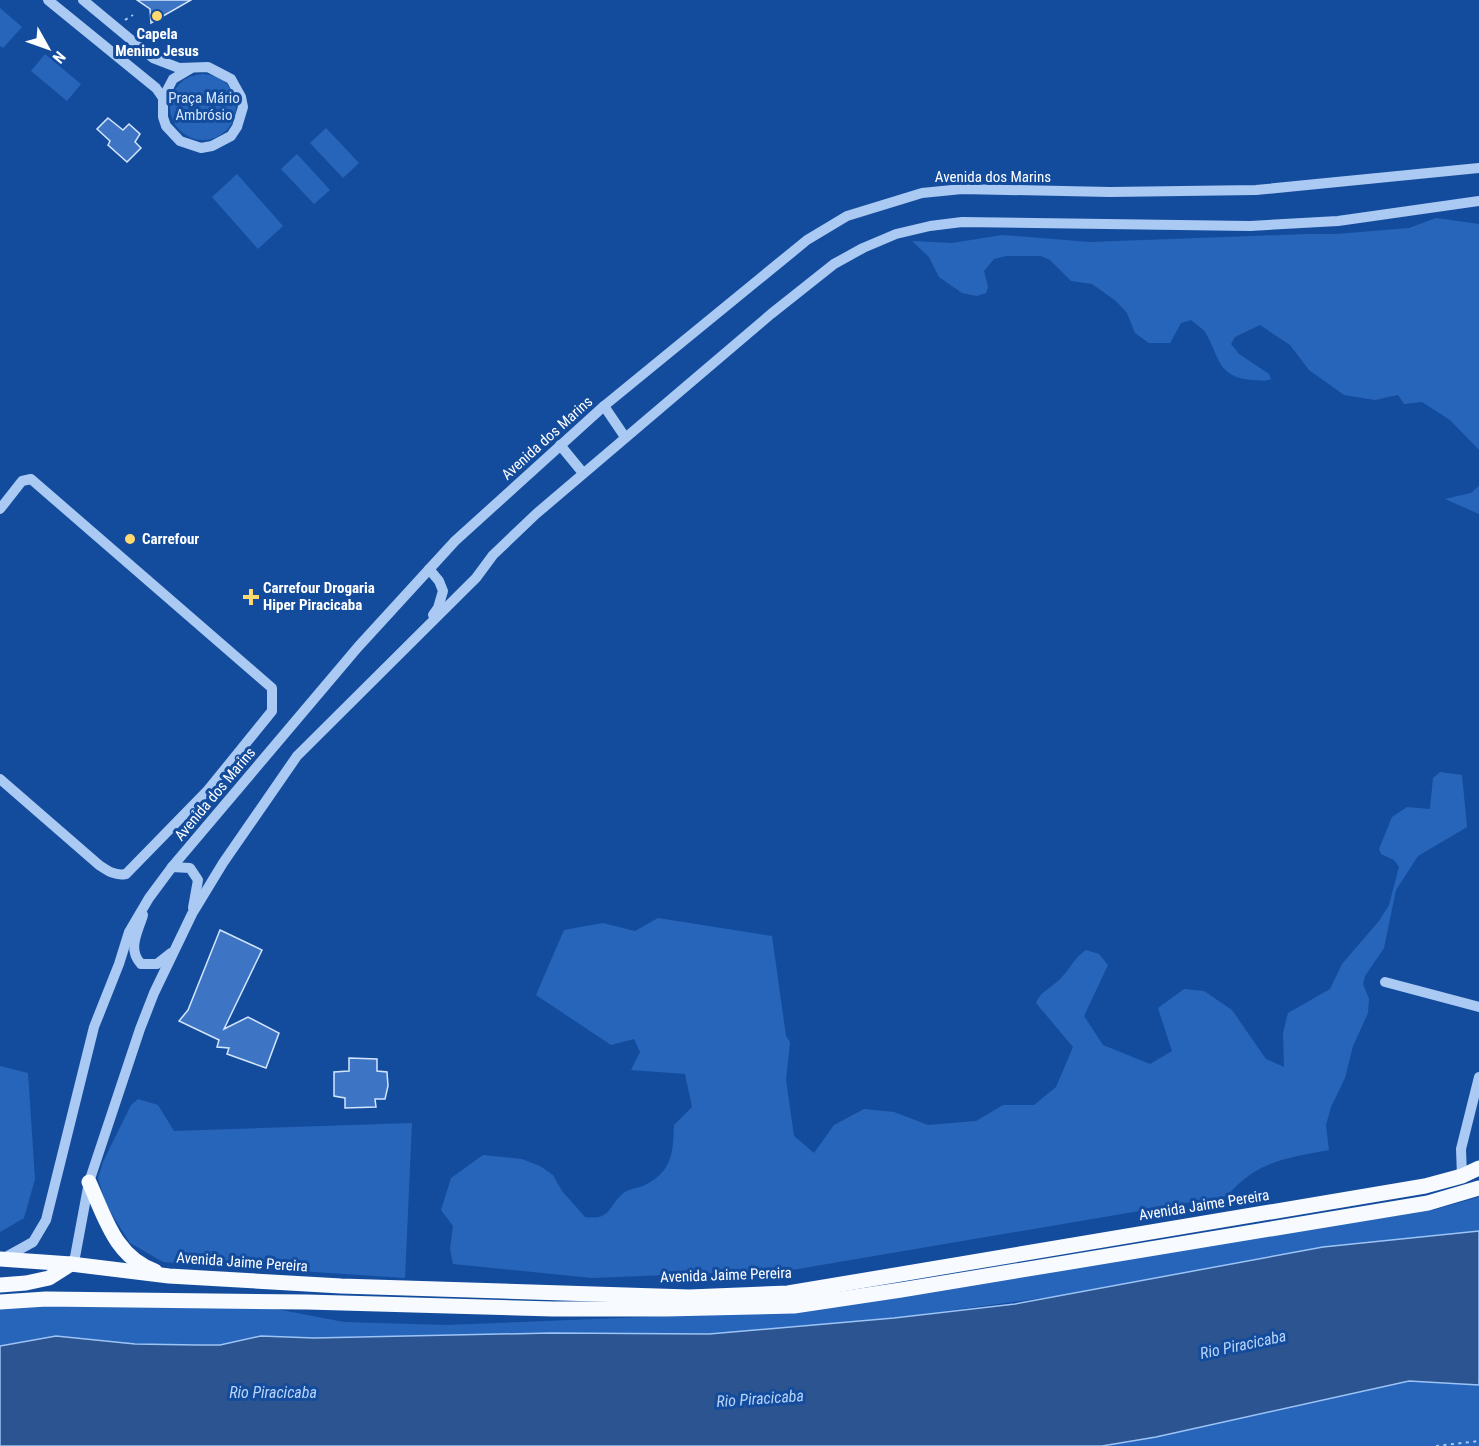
<svg xmlns="http://www.w3.org/2000/svg" width="1479" height="1446" viewBox="0 0 1479 1446" font-family="'Roboto Condensed',sans-serif">
<rect width="100%" height="100%" fill="#144c9d"/>
<g fill="#2765bb">
<polygon points="0,8 22,27 3,48 0,46"/>
<polygon points="45,54 81,84 67,101 31,71"/>
<circle cx="203" cy="107" r="33"/>
<polygon points="326,128 359,163 343,178 310,143"/>
<polygon points="297,154 330,190 314,204 281,169"/>
<polygon points="237,174 283,226 258,249 212,197"/>
<path d="M 1436,218 L 1479,224 L 1479,450 L 1450,420 L 1422,402 L 1404,404 L 1398,395 L 1375,400 L 1344,395 L 1309,370 L 1290,345 L 1260,325 L 1235,337 L 1231,344 L 1239,354 L 1269,374 L 1271,379 C 1265,382 1259,380 1252,380 C 1216,377 1220,356 1205,332 C 1202,328 1196,324 1191,320 L 1181,323 L 1170,343 L 1149,343 L 1135,333 L 1127,313 L 1116,301 L 1092,284 L 1071,281 L 1050,260 L 1041,256 L 1006,256 L 994,259 L 984,271 L 988,287 L 986,293 L 977,296 L 962,293 L 939,277 L 929,257 L 912,241 L 952,243 L 1002,235 L 1090,242 L 1308,234 L 1336,234 L 1409,228 Z"/>
<polygon points="1479,486 1479,514 1445,499 1471,493"/>
<path d="M 1440,772 L 1462,775 L 1467,827 L 1418,856 L 1396,890 L 1384,948 L 1365,976 L 1363,984 L 1369,999 L 1368,1013 L 1353,1046 L 1345,1078 L 1331,1107 L 1326,1125 L 1329,1150 C 1286,1158 1257,1161 1227,1196 L 792,1270 L 592,1278 L 453,1264 L 450,1249 L 453,1226 L 441,1210 L 451,1178 L 483,1155 L 522,1159 L 540,1166 L 553,1175 L 562,1191 L 585,1217 C 613,1221 608,1204 625,1192 C 631,1188 641,1188 647,1184 C 673,1170 673,1151 674,1125 L 692,1107 L 685,1074 L 631,1070 L 640,1052 L 634,1039 L 611,1045 L 536,995 L 564,930 L 603,923 L 635,931 L 658,918 L 772,936 L 786,1036 L 790,1042 L 786,1080 L 794,1136 L 814,1153 L 834,1125 L 864,1109 L 894,1112 L 928,1125 L 976,1121 L 1003,1105 L 1034,1105 L 1056,1087 L 1073,1047 L 1036,1003 C 1040,991 1052,988 1060,979 C 1070,969 1074,958 1086,950 L 1099,954 L 1108,965 L 1084,1016 L 1103,1045 L 1150,1064 L 1172,1051 L 1158,1008 L 1184,989 L 1204,991 L 1232,1010 L 1266,1059 L 1284,1067 L 1283,1033 L 1288,1013 L 1330,989 L 1342,964 L 1379,921 L 1389,905 L 1399,867 L 1394,860 L 1381,854 L 1379,849 L 1392,817 L 1407,807 L 1430,809 L 1433,778 Z"/>
<polygon points="0,1066 28,1073 35,1179 24,1218 0,1232"/>
<polygon points="138,1099 158,1105 174,1131 412,1123 405,1278 163,1262 130,1243 106,1205 98,1178 103,1162 131,1105"/>
<polygon points="1479,1197 1479,1231 1086,1292 894,1318 709,1334 314,1338 262,1336 220,1345 135,1344 56,1336 0,1346 0,1308 49,1304 260,1306 344,1322 447,1325 794,1311 1433,1210"/>
<polygon points="1409,1381 1479,1385 1479,1446 1102,1446 1156,1437"/>
</g>
<polygon fill="#2c5490" stroke="#9dc4f6" stroke-width="1.5" points="1479,1231 1479,1385 1409,1381 1156,1437 1102,1446 0,1446 0,1346 56,1336 135,1344 197,1345 220,1345 261,1336 314,1338 551,1333 709,1334 894,1318 1015,1304 1323,1247"/>
<g fill="#3d75c4" stroke="#d3e5fd" stroke-width="1.5">
<polygon points="137,0 191,0 151,23 150,9"/>
<polygon points="108,118 123,130 129,124 140,134 135,142 141,148 127,162 108,145 110,141 97,129"/>
<polygon points="220,930 262,950 224,1029 248,1017 279,1033 266,1068 227,1054 229,1048 217,1047 219,1040 179,1021 188,1010"/>
<polygon points="349,1058 377,1059 377,1071 387,1072 388,1086 385,1099 375,1099 376,1107 345,1108 345,1098 334,1096 334,1072 349,1071"/>
</g>
<g fill="none" stroke-linecap="round" stroke-linejoin="round">
<g stroke="#aac9f3" stroke-width="2" stroke-dasharray="3 4.5" stroke-linecap="butt">
<polyline points="125,20 133,15"/>
<polyline points="1436,1446 1479,1441"/>
</g>
<g stroke="#aac9f3" stroke-width="10">
<polyline points="48,0 156,88 163,98 163,117 166,126 180,141 201,148 212,146 231,136 237,127 243,107 241,97 231,79 208,67 179,68 153,58 83,0"/>
<polyline points="163,98 173,79 190,69"/>
<polyline points="604,406 625,437"/>
<polyline points="560,445 583,473"/>
<path d="M 0,509 L 22,481 L 31,479 L 272,688 L 272,711 L 208,790 L 126,874 C 115,876 108,871 99,865 L 0,779"/>
<polyline points="429,569 439,581 443,591 438,608 433,615"/>
<polyline points="172,867 190,868 198,880 193,908"/>
<path d="M 143,915 C 138,932 127,949 141,964 L 157,964 L 171,953"/>
<polyline points="1385,982 1479,1007"/>
<polyline points="1462,1176 1461,1149 1479,1077"/>
<polyline points="2,1259 33,1242 46,1220 94,1027 119,964 129,932 149,898 172,867 358,647 455,541 604,406 807,240 847,216 922,193 962,189 1110,192 1256,190 1479,168"/>
<polyline points="71,1264 75,1257 89,1182 140,1029 154,993 192,914 223,863 297,756 476,578 493,555 536,514 771,314 834,264 863,248 896,234 930,226 962,222 1250,226 1338,221 1479,201"/>
</g>
<g stroke="#f7faff" stroke-width="15">
<path d="M 89,1182 C 105,1217 115,1257 155,1271"/>
<polyline points="0,1259 71,1264 169,1276 341,1286 689,1297 788,1293 1425,1186 1462,1176 1479,1168"/>
<polyline points="0,1285 26,1283 49,1278 71,1264"/>
<polyline points="0,1302 46,1299 307,1302 553,1309 665,1309 794,1306 901,1290 1428,1203 1479,1188"/>
</g>
</g>
<g fill="#ffd96d" stroke="#144c9d" stroke-width="2">
<circle cx="157" cy="16" r="6"/>
<circle cx="130" cy="539" r="6"/>
<path d="M248 588h6v6h6v6h-6v6h-6v-6h-6v-6h6z"/>
</g>
<g text-anchor="middle" stroke-width="6" stroke-linejoin="round" paint-order="stroke">
<g font-size="15" font-weight="bold" fill="#fff" stroke="#144c9d" text-anchor="start">
<text x="157" y="39" text-anchor="middle">Capela<tspan x="157" dy="17">Menino Jesus</tspan></text>
<text x="142" y="544">Carrefour</text>
<text x="263" y="593">Carrefour Drogaria<tspan x="263" dy="17">Hiper Piracicaba</tspan></text>
</g>
<g font-size="15" fill="#d3e5fd" stroke="#144c9d">
<text x="204" y="103">Praça Mário<tspan x="204" dy="17">Ambrósio</tspan></text>
</g>
<g font-size="15" fill="#fff" stroke="#144c9d">
<text x="993" y="182">Avenida dos Marins</text>
<text transform="translate(547 438) rotate(-42)" y="5">Avenida dos Marins</text>
<text transform="translate(215 794) rotate(-50)" y="5">Avenida dos Marins</text>
<text transform="translate(1204 1205) rotate(-9)" y="5">Avenida Jaime Pereira</text>
<text transform="translate(242 1262) rotate(4)" y="5">Avenida Jaime Pereira</text>
<text transform="translate(726 1275) rotate(-2)" y="5">Avenida Jaime Pereira</text>
</g>
<g font-size="16" font-style="italic" fill="#b7d4fa" stroke="#144c9d">
<text transform="translate(1243 1344) rotate(-12)" y="6">Rio Piracicaba</text>
<text x="273" y="1398">Rio Piracicaba</text>
<text transform="translate(760 1398) rotate(-4)" y="6">Rio Piracicaba</text>
</g>
</g>
<g transform="translate(48 48) rotate(130)" stroke="#144c9d" stroke-width="4.5" paint-order="stroke">
<path d="M0-4.5L10 22L0 15L-10 22Z" fill="#ffffff"/>
<text y="-9" font-size="16" font-weight="bold" text-anchor="middle" fill="#ffffff">N</text>
</g>
</svg>
